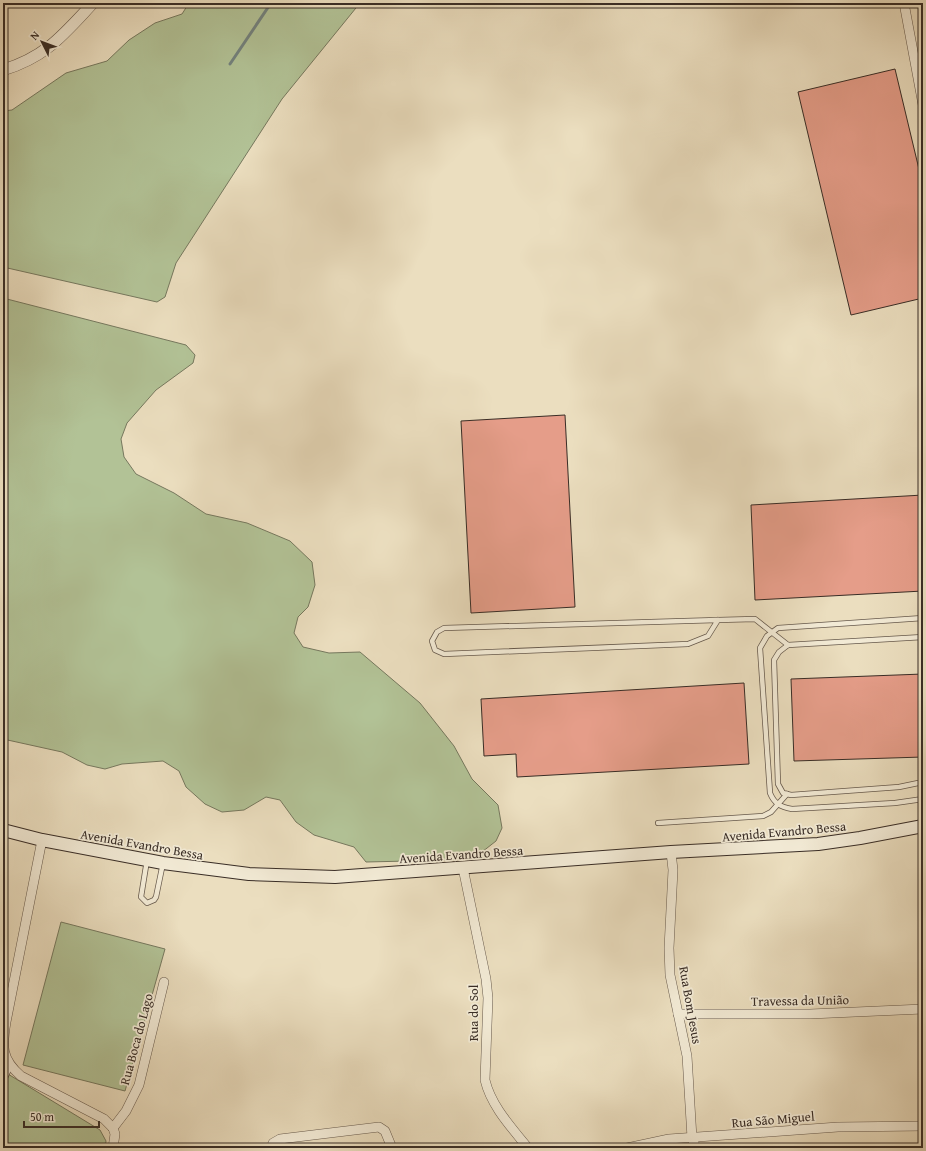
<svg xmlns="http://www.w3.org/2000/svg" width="926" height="1151" viewBox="0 0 926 1151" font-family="'Gentium Book Plus',serif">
<rect width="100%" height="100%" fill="#ebdebf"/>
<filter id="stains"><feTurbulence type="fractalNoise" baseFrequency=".005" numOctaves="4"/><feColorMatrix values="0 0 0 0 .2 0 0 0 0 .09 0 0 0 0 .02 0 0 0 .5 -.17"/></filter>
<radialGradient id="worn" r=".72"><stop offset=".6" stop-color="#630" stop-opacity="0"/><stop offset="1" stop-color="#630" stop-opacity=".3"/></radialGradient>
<g fill="#b2c296" stroke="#76785e">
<polygon points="189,3 360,3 282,99 176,263 165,297 157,302 3,267 3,111 12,110 66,73 107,61 129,40 155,23 182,14"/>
<polygon points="3,298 186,345 195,355 193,363 156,390 127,423 121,439 124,457 136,474 174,493 206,514 247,523 290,541 312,562 315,585 308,607 298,617 294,633 303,647 329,653 360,652 420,703 454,746 472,779 498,805 502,828 496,841 482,852 451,860 366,862 354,847 314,835 296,822 280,800 266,797 244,810 222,812 205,804 186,787 179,771 163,761 122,764 105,769 87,765 62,752 3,739"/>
<polygon points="61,922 165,949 125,1091 23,1065"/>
<polygon points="3,1071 100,1130 106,1141 105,1148 3,1148"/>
</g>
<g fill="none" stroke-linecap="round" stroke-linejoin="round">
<polyline stroke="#73827e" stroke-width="3" points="230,64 271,3"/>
</g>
<g fill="#e59d89" stroke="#392d26">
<polygon points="895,69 923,186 923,298 851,315 798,92"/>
<polygon points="565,415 575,607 471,613 461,421"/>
<polygon points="923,495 923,591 755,600 751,505"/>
<polygon points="923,674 923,757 794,761 791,679"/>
<polygon points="744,683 749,764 517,777 516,754 484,756 481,699"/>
</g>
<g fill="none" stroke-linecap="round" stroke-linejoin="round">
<defs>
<g id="service">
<path d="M 923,618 L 778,628 L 767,636 L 760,648 L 770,793 C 774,803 780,807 792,809 L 895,803 L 923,799"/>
<polyline points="718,620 708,636 688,644 444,654 435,650 432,641 437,632 444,628 718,620 755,619 788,645"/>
<polyline points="923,637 788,645 779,652 774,660 778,784 783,793 791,795 899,787 923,782"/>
<polyline points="658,823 763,816 771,812 787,794"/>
<polyline points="147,860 141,897 147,903 154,900 156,897 163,863"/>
<polyline points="3,1082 10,1067"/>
</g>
<g id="minor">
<polyline points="904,3 923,105"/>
<path d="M 42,840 L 6,1022 C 2,1046 1,1059 21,1076 L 104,1119 L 113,1128"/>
<polyline points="671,852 673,870 669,948 670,975 687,1056 692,1138 696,1148"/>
<path d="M 463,868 L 486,979 L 488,998 L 485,1080 C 491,1106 512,1128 528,1148"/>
<polyline points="678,1014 810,1014 923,1009"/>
<polyline points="113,1128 126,1111 139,1085 164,982"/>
<polyline points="113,1148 115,1134 113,1128"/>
<polyline points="271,1148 273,1143 280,1139 379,1127 385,1131 392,1148"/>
<polyline points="627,1148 669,1139 838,1127 923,1126"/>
</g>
<path id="tertiary" d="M 3,70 C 46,57 63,35 93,3"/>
<polyline id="secondary" points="3,830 42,840 163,863 249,874 335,877 671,852 818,844 860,838 923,826"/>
</defs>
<use href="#service" stroke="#66594c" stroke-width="6"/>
<use href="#minor" stroke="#66594c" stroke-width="10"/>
<use href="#tertiary" stroke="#66594c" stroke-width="12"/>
<use href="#secondary" stroke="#392d26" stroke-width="14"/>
<use href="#service" stroke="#f2ead5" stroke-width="4.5"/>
<use href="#minor" stroke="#f2ead5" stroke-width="9"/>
<use href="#tertiary" stroke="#f2ead5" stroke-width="11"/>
<use href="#secondary" stroke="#f2ead5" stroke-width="12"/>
</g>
<g text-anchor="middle" stroke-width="3.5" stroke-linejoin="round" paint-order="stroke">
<g font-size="13" fill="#392d26" stroke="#f2ead5">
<text transform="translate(784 831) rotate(-5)" y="5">Avenida Evandro Bessa</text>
<text transform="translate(142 844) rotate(10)" y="5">Avenida Evandro Bessa</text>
<text transform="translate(461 854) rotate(-4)" y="5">Avenida Evandro Bessa</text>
<text transform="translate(800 1000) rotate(-1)" y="5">Travessa da União</text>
<text transform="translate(691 1005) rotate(80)" y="5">Rua Bom Jesus</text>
<text transform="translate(473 1013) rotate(-90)" y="5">Rua do Sol</text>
<text transform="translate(136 1039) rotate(-75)" y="5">Rua Boca do Lago</text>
<text transform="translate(773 1119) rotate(-5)" y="5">Rua São Miguel</text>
</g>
</g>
<rect width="926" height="1151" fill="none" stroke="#ebdebf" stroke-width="16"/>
<rect x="4" y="4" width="918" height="1143" fill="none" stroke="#392d26" stroke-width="2"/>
<rect x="8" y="8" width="910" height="1135" fill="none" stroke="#392d26"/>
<g transform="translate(42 42) rotate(312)" stroke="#f2ead5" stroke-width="3" paint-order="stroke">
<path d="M0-3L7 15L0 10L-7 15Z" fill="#392d26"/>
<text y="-6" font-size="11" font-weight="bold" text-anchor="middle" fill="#392d26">N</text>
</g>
<path d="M24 1121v6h75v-6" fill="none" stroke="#392d26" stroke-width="2"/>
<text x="30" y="1121" font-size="12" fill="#392d26" stroke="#f2ead5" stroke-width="3" paint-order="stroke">50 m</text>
<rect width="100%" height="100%" filter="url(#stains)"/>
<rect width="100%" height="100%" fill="url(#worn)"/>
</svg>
